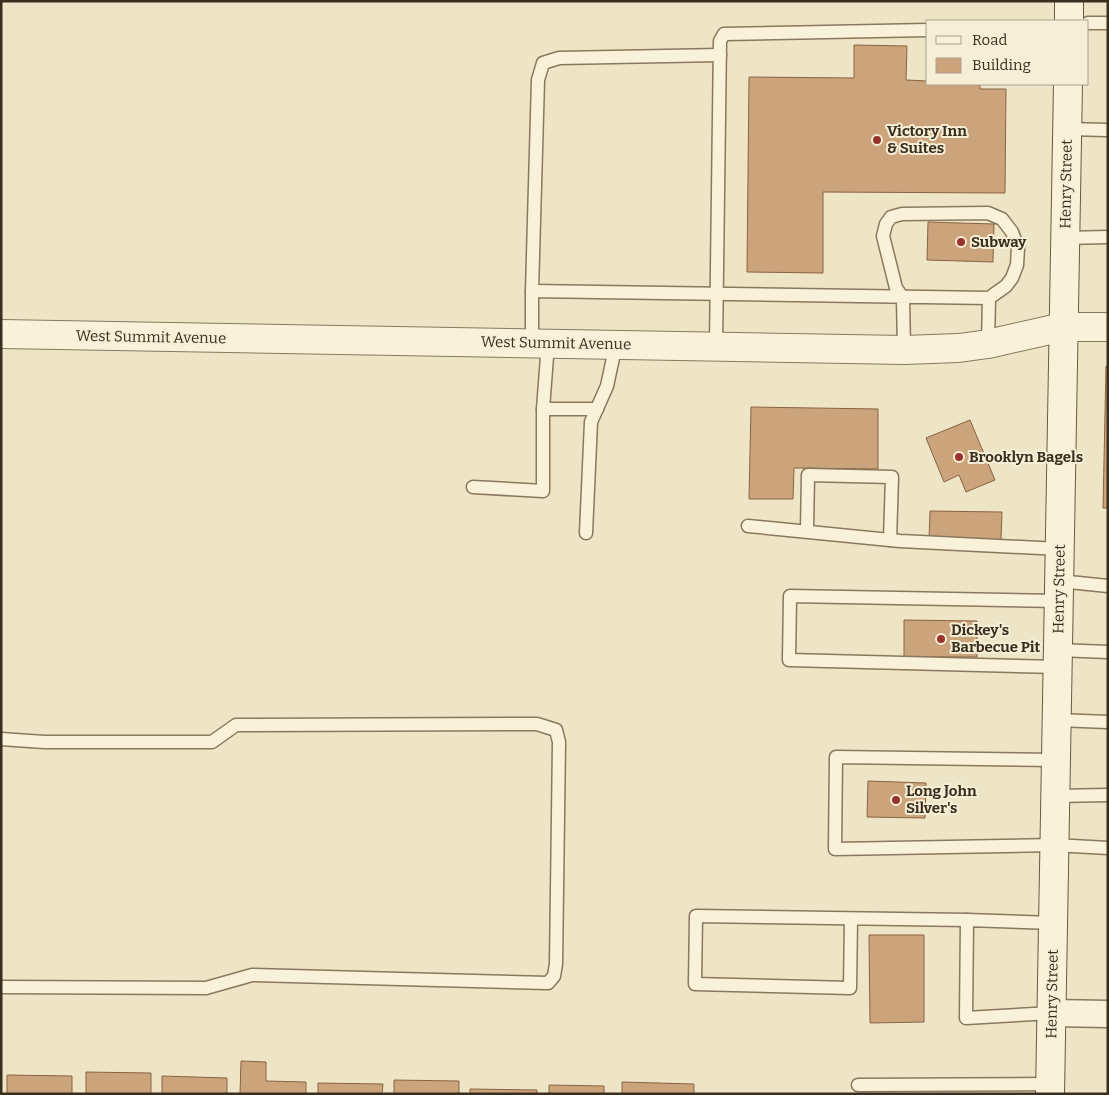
<svg xmlns="http://www.w3.org/2000/svg" width="1109" height="1095" viewBox="0 0 1109 1095" font-family="Bitter,serif">
<rect width="100%" height="100%" fill="#eee5c6"/>
<g fill="#cca47c" stroke="#886342">
<polygon points="854,45 907,46 906,80 928,81 928,84 980,84 980,89 1006,89 1005,193 823,192 823,273 747,272 749,77 854,78"/>
<polygon points="928,222 994,224 993,262 927,260"/>
<polygon points="1106,366 1108,366 1108,508 1103,508"/>
<polygon points="751,407 878,409 878,469 794,468 793,499 749,499"/>
<polygon points="970,420 995,480 966,492 959,475 944,482 926,438"/>
<polygon points="930,511 1002,512 1001,540 929,539"/>
<polygon points="904,620 977,621 977,657 904,657"/>
<polygon points="868,781 926,783 925,818 867,817"/>
<polygon points="869,935 924,935 924,1022 870,1023"/>
<polygon points="241,1061 266,1062 266,1081 306,1082 306,1094 240,1094"/>
<polygon points="86,1072 151,1073 151,1094 86,1094"/>
<polygon points="7,1075 72,1076 72,1094 7,1094"/>
<polygon points="162,1076 227,1078 227,1094 162,1094"/>
<polygon points="394,1080 459,1081 459,1094 394,1094"/>
<polygon points="622,1082 694,1084 694,1094 622,1094"/>
<polygon points="318,1083 383,1084 382,1094 318,1094"/>
<polygon points="549,1085 604,1086 604,1094 549,1094"/>
<polygon points="470,1089 537,1090 537,1094 470,1094"/>
</g>
<g fill="none" stroke-linecap="round" stroke-linejoin="round">
<defs>
<g id="service">
<polyline points="1088,23 1108,23"/>
<polyline points="1067,129 1108,130"/>
<polyline points="1065,238 1108,237"/>
<polyline points="532,291 538,80 543,63 559,58 720,55"/>
<polyline points="532,343 532,291 989,298 1006,286 1012,278 1017,265 1018,248 1012,232 1002,219 988,213 902,214 891,217 886,224 883,236 896,288 903,298 904,350"/>
<polyline points="548,343 543,409 597,409"/>
<polyline points="988,344 989,298"/>
<polyline points="716,345 720,41 724,34 928,30"/>
<polyline points="473,487 543,491 543,409"/>
<polyline points="748,526 900,541 1060,549"/>
<polyline points="807,530 808,475 892,477 890,540"/>
<polyline points="586,533 591,422 607,386 616,344"/>
<polyline points="1059,581 1108,586"/>
<polyline points="1058,650 1108,652"/>
<polyline points="1058,667 789,660 790,596 1059,601"/>
<polyline points="1057,720 1108,722"/>
<polyline points="1,739 44,742 212,742 236,725 537,724 556,730 559,742 556,964 554,976 548,983 252,975 206,988 1,987"/>
<polyline points="1056,760 836,757 835,849 1054,845 1108,848"/>
<polyline points="1055,796 1108,795"/>
<polyline points="851,919 850,988 695,984 696,916 967,920"/>
<polyline points="1052,1013 966,1018 967,920 1053,923"/>
<polyline points="858,1085 1051,1084"/>
</g>
<polyline id="minor" points="1052,1013 1108,1014"/>
<polyline id="tertiary" points="1,334 904,350 959,348 988,344 1063,327 1108,327"/>
<g id="secondary">
<polyline points="1069,21 1069,1"/>
<polyline points="1050,1094 1068,84"/>
</g>
</defs>
<use href="#service" stroke="#89785c" stroke-width="15"/>
<use href="#minor" stroke="#89785c" stroke-width="29"/>
<use href="#tertiary" stroke="#89785c" stroke-width="30"/>
<use href="#secondary" stroke="#6b593f" stroke-width="30"/>
<use href="#service" stroke="#f9f2d9" stroke-width="12"/>
<use href="#minor" stroke="#f9f2d9" stroke-width="26"/>
<use href="#tertiary" stroke="#f9f2d9" stroke-width="28"/>
<use href="#secondary" stroke="#f9f2d9" stroke-width="28"/>
</g>
<g fill="#98342c" stroke="#f6efd6" stroke-width="2">
<circle cx="877" cy="140" r="5"/>
<circle cx="961" cy="242" r="5"/>
<circle cx="959" cy="457" r="5"/>
<circle cx="941" cy="639" r="5"/>
<circle cx="896" cy="800" r="5"/>
</g>
<g text-anchor="middle" stroke-width="4" stroke-linejoin="round" paint-order="stroke">
<g font-size="15" font-weight="bold" fill="#3a2e1f" stroke="#f6efd6" text-anchor="start">
<text x="887" y="136">Victory Inn<tspan x="887" dy="17">&amp; Suites</tspan></text>
<text x="971" y="247">Subway</text>
<text x="969" y="462">Brooklyn Bagels</text>
<text x="951" y="635">Dickey's<tspan x="951" dy="17">Barbecue Pit</tspan></text>
<text x="906" y="796">Long John<tspan x="906" dy="17">Silver's</tspan></text>
</g>
<g font-size="15" fill="#3a2e1f" stroke="#f6efd6">
<text transform="translate(1066 184) rotate(-89)" y="5">Henry Street</text>
<text transform="translate(151 337) rotate(1)" y="5">West Summit Avenue</text>
<text transform="translate(556 343) rotate(1)" y="5">West Summit Avenue</text>
<text transform="translate(1059 589) rotate(-89)" y="5">Henry Street</text>
<text transform="translate(1052 994) rotate(-89)" y="5">Henry Street</text>
</g>
</g>
<rect width="1109" height="1095" fill="none" stroke="#3a2e1f" stroke-width="5"/>
<rect x="926" y="20" width="162" height="65" fill="#f6efd6" stroke="#aba28d"/>
<rect x="936" y="36" width="25" height="8" fill="#f9f2d9" stroke="#aba28d"/>
<text x="972" y="45" font-size="15" fill="#3a2e1f">Road</text>
<rect x="936" y="58" width="25" height="15" fill="#cca47c" stroke="#aba28d"/>
<text x="972" y="70" font-size="15" fill="#3a2e1f">Building</text>
</svg>
